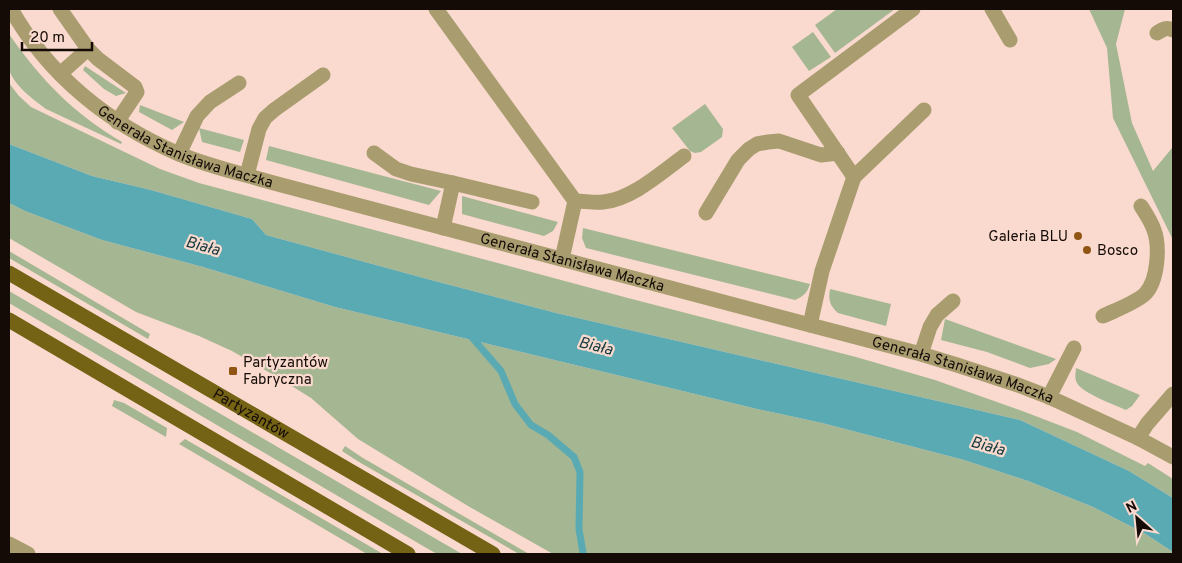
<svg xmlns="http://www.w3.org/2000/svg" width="1182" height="563" viewBox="0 0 1182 563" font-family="Overpass,sans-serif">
<rect width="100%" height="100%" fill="#fadace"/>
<g fill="#a5b692">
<polygon points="837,9 895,9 835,53 815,25"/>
<polygon points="1089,9 1125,9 1116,44 1132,123 1153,171 1172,148 1173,149 1173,240 1113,118 1107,48"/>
<polygon points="813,32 831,57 809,71 792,47"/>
<path d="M 9,34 C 42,81 73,113 122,142 L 121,144 L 46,109 C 34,100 13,85 9,69 C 7,62 9,42 9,34 Z"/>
<polygon points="85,66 126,93 116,96 104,89 83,70"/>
<polygon points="9,83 19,96 31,107 160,169 199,183 628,298 856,357 935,380 1025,412 1077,432 1145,466 1148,463 1173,479 1173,498 1129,471 1020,420 556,313 431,280 266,235 252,219 151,190 92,176 9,144"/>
<polygon points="705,104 723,129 722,137 701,152 695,153 690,151 672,128"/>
<polygon points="140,105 184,122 172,130 139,112"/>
<polygon points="199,128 244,140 240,152 202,142"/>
<polygon points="269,146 441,191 429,205 266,160"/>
<polygon points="462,196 558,222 553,231 544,236 462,214"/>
<polygon points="9,203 25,211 102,240 203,267 335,307 757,409 822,423 964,460 1028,481 1093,507 1144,533 1173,552 1173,554 553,554 468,506 358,439 311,398 279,378 232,351 199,336 136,312 9,238"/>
<path d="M 583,228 L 810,284 C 807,293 804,296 795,300 L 586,248 L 582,238 Z"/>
<polygon points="9,251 150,334 148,339 9,258"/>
<path d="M 830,289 L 891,304 L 886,326 L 838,313 C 830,306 828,300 830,289 Z"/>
<polygon points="9,291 462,554 437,554 423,546 9,303"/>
<polygon points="945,319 1056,359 1049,364 1030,368 987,352 941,340"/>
<path d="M 1076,367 L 1076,368 L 1140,395 L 1132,406 L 1126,410 C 1115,405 1082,393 1077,383 C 1074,378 1076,373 1076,367 Z"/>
<polygon points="114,400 124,403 167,428 166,437 112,406"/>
<polygon points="185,439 383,554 367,554 179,444"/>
<polygon points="345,446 363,458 529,554 519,554 359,462 342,451"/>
</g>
<polygon fill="#5aaab3" points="9,144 92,176 151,190 252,219 266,235 431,280 556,313 1020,420 1129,471 1173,498 1173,552 1144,533 1093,507 1028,481 964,460 822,423 757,409 335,307 203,267 102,240 25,211 9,203"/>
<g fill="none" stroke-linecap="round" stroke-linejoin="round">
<polyline stroke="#5aaab3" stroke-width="7" points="469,334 501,371 515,404 531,425 548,435 574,457 580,472 579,529 583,553"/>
<g stroke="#a99d70" stroke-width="15">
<path id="s1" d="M 11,9 C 48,75 109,124 179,154 C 208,166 239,173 270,182 L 810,325 L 921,354 L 957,365 L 1018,385 L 1049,397 L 1138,438 L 1173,457"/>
<polyline points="60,9 88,49 98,59 135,87 137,92 117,122"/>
<polyline points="436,9 575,201 562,259"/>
<polyline points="992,9 1010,40"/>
<path d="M 1157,33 C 1163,29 1167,27 1173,30"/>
<polyline points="60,74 88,49"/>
<polyline points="374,153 396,169 411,174 453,183"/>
<polyline points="179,154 197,116 210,102 239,83"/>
<polyline points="247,175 259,129 265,118 274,110 323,75"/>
<polyline points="854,177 798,95 913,9"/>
<path d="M 575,201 C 584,201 594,203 603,202 C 631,200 662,172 684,156"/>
<polyline points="706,213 738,160 749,149 757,144 768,142 779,141 821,155 838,153"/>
<polyline points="443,228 453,183 532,202"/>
<path d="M 1103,316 C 1116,310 1135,303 1145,294 C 1158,281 1160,246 1154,230 C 1151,221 1146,214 1141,206"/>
<polyline points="810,325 822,271 854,177 924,110"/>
<polyline points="921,354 930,327 937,315 953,301"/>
<polyline points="1049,397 1074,348"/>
<polyline points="1138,438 1147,424 1173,394"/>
<polyline points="9,544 28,554"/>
</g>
<g stroke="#756315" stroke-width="15">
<path id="s2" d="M 9,273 L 493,554"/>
<polyline points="9,320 408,554"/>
</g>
</g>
<g fill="#905513" stroke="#fadace" stroke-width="2">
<circle cx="1078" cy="236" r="5"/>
<circle cx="1087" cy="250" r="5"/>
<rect x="228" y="366" width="10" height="10" rx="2.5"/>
</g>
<g text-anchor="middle" stroke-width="4.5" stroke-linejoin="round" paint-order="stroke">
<g font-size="15" fill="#140a06" stroke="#fadace">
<text dy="5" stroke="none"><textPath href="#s1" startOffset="229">Generała Stanisława Maczka</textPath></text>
<text dy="5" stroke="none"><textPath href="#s1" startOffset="634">Generała Stanisława Maczka</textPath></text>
<text dy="5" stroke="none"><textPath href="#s1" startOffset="1039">Generała Stanisława Maczka</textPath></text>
<text dy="5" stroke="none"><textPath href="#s2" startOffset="280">Partyzantów</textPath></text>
</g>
<g font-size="15" fill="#140a06" stroke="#fadace" text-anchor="start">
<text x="1068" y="241" text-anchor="end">Galeria BLU</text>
<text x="1097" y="255">Bosco</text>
<text x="243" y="367">Partyzantów<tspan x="243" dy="17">Fabryczna</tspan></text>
</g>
<g font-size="16" font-style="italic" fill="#133a3e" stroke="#fadace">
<text transform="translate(203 245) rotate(15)" y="6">Biała</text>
<text transform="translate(596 345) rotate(14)" y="6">Biała</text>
<text transform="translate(988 445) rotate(15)" y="6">Biała</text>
</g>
</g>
<rect width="1182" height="563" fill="none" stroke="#140a06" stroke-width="20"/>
<g transform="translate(1137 518) rotate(333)" stroke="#fadace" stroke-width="4" paint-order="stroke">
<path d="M0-4L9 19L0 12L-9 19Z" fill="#140a06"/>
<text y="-8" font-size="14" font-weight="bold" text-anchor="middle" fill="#140a06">N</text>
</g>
<path d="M22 42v8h70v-8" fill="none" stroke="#140a06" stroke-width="2.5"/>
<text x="30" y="42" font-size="15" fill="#140a06" stroke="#fadace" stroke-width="4" paint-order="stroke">20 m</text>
</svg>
